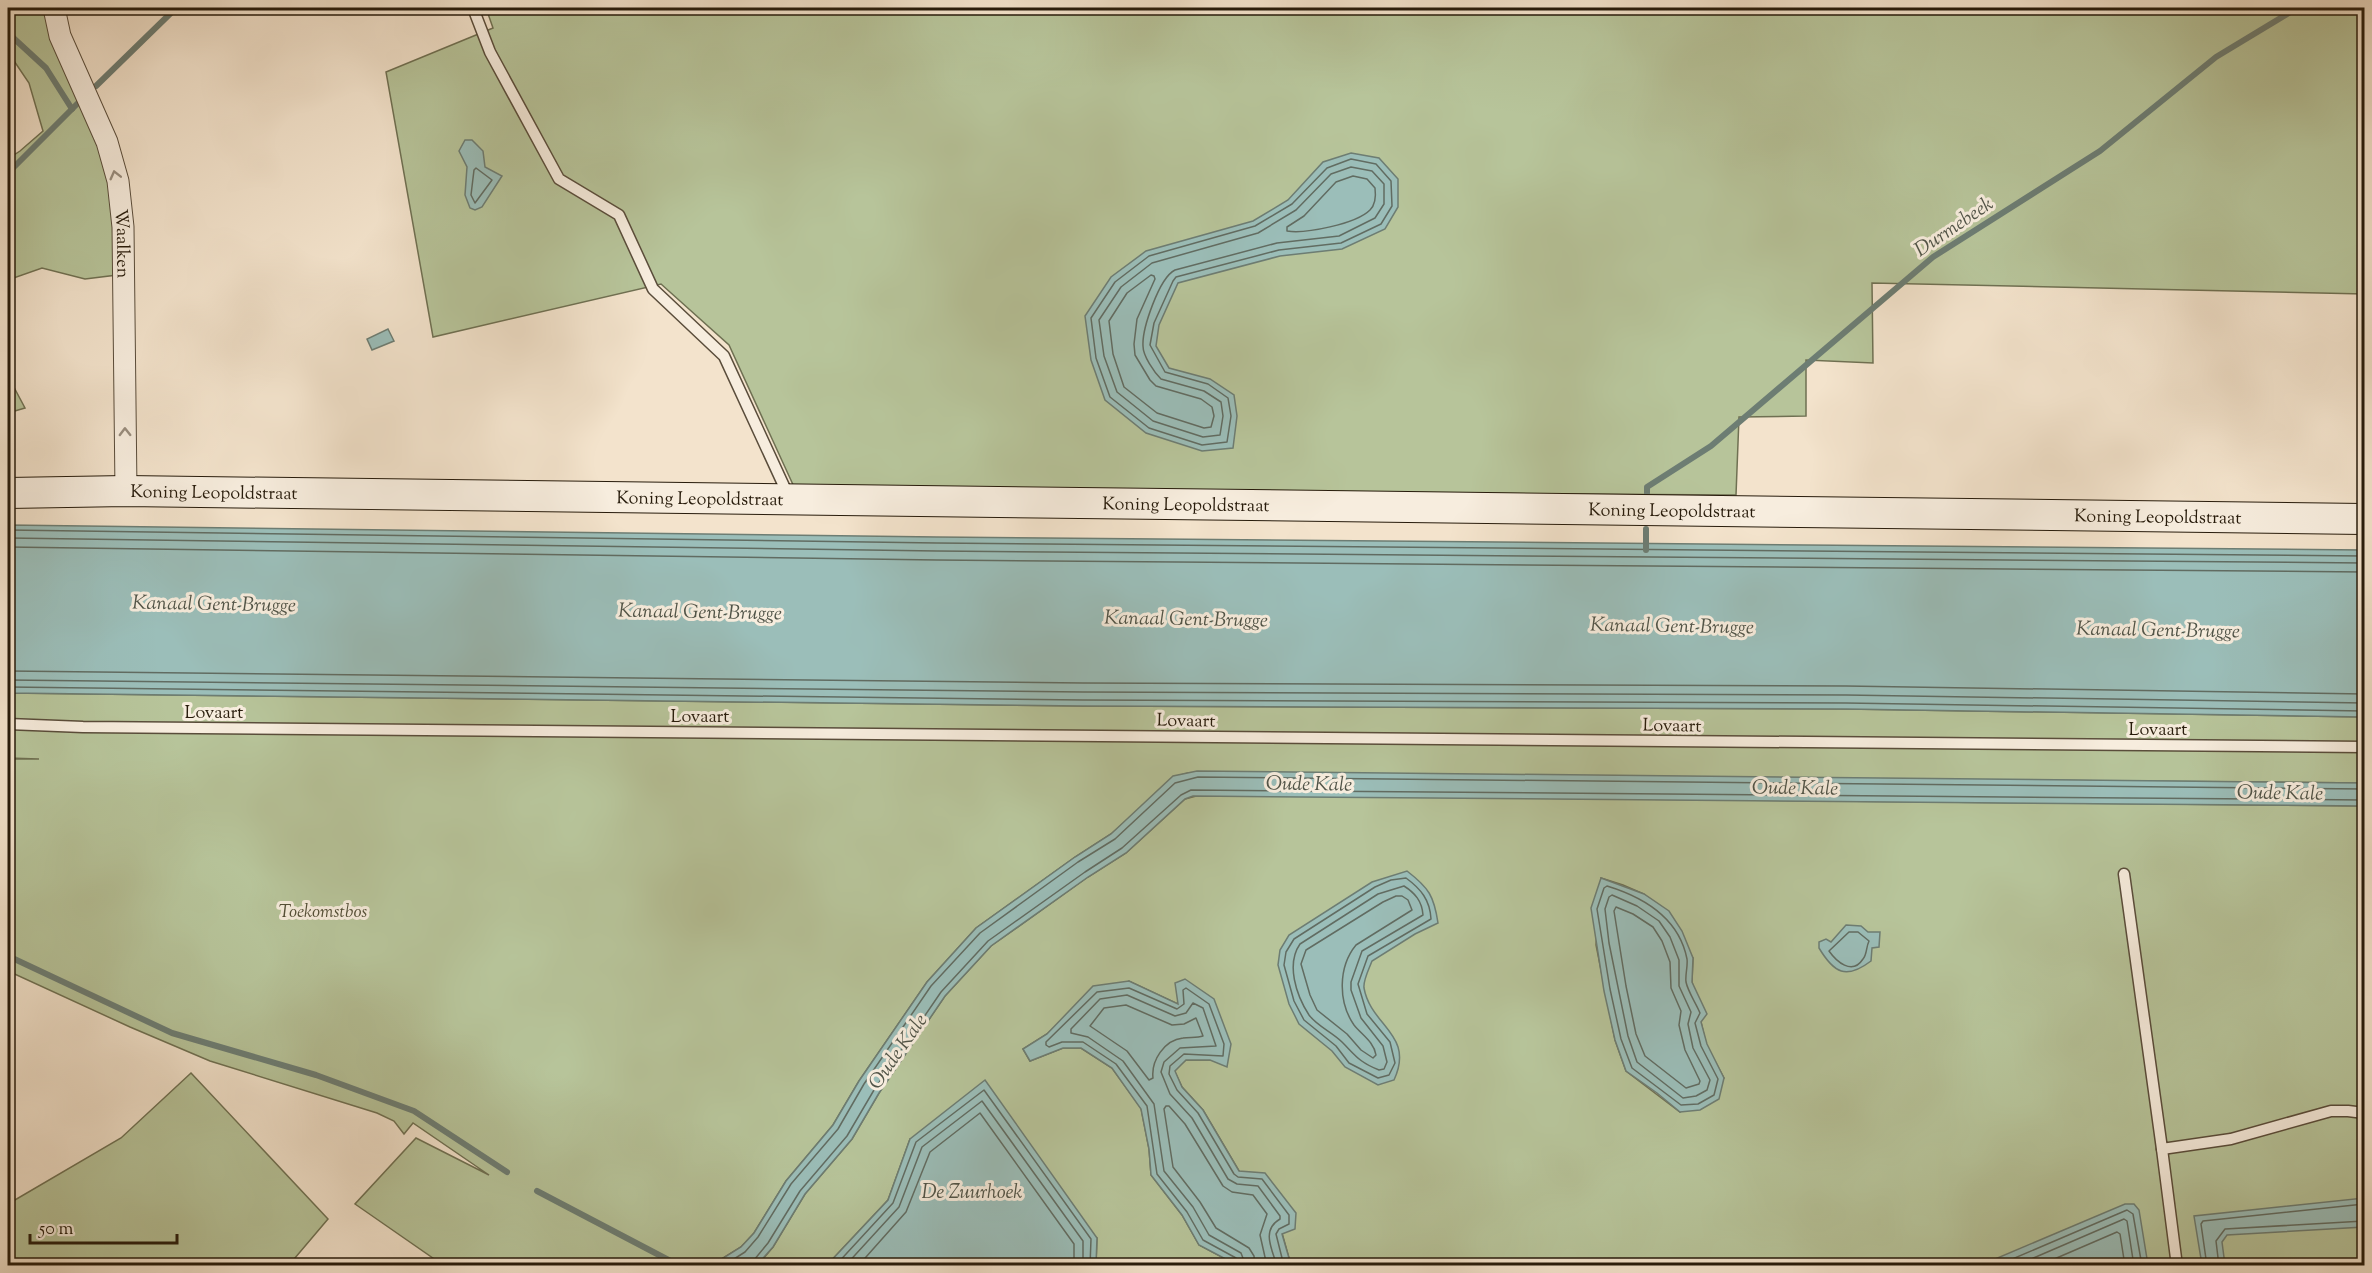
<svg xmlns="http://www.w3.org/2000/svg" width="2372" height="1273" viewBox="0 0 2372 1273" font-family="'Sorts Mill Goudy',serif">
<rect width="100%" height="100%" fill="#f3e3cc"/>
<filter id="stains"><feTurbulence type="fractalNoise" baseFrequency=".00333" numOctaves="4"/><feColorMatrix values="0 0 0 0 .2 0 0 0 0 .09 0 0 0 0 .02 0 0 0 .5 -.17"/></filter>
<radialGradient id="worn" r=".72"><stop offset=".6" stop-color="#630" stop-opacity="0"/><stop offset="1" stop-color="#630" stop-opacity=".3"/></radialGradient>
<g fill="#b7c49a" stroke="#6f7052" stroke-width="1.5" fill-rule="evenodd">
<polygon points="8,8 48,8 107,156 117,275 85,279 42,268 8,280 8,159 20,151 43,131 29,83 8,52"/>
<polygon points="486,8 2364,8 2364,294 1872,283 1873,363 1806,360 1806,416 1739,417 1736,495 795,489 729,345 661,284 433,337 386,72 493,28"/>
<polygon points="8,376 25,408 8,413"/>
<polygon points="8,693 1083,706 1846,709 2364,717 2364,783 1188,773 1177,776 1111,834 1075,857 976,928 927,982 859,1081 833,1125 786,1181 754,1233 741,1247 712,1265 443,1265 355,1204 416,1138 489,1175 413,1123 404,1134 394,1121 377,1113 210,1061 130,1027 8,971 8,759 39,759 8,758"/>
<path d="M 1200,795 L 2364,806 L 2364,1265 L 1291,1265 L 1282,1233 L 1239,1171 L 1203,1110 L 1182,1087 L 1174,1070 L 1186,1060 L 1210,1060 L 1178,1004 L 1129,981 L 1069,1013 L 1047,1034 L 1023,1049 L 1030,1061 L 1063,1048 L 1081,1048 L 1112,1068 L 1141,1108 L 1149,1149 L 1151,1175 L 1182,1215 L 1199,1245 L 1237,1265 L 1096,1265 L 1097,1238 L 910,1139 L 888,1200 L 827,1265 L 757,1266 L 773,1247 L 805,1194 L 852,1139 L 879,1093 L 945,996 L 991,946 L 1088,877 L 1126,853 L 1185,799 ZM 1601,878 L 1623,885 L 1644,894 L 1693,958 L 1692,982 L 1706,1044 L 1724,1078 L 1680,1112 L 1626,1071 L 1615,1040 L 1596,945 Z"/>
<polygon points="191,1073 328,1219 289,1265 16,1265 8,1255 8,1204 121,1138"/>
</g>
<g fill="#9bbeb9" stroke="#6d7d73" stroke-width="1.5">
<polygon points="465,140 472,140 483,151 485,167 502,176 482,207 475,210 470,208 465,195 467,167 459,151"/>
<polygon points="1351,153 1379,158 1398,179 1398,207 1385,229 1342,249 1280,256 1178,283 1159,325 1156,346 1169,368 1210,379 1234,395 1237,416 1233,448 1202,451 1146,433 1105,400 1091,360 1085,316 1111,277 1146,251 1253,221 1288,200 1323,162"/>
<polygon points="388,329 394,341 372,350 367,339"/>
<polygon points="8,525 937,537 2364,550 2364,717 1846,709 1083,706 8,693"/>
<polygon points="1197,771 2364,783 2364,806 1193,796 1185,799 1126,853 1088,877 991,946 945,996 879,1093 852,1139 805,1194 773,1247 757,1265 712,1265 741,1247 754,1233 786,1181 833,1125 859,1081 927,982 976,928 1075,857 1111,834 1173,776"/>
<path d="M 1407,871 C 1429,888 1434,896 1438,923 L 1415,934 L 1372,961 C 1369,969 1363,980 1364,988 C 1371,1027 1415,1034 1394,1080 L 1378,1085 L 1345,1067 L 1332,1051 L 1299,1024 L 1289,1004 L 1278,965 L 1280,950 L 1289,935 L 1372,882 Z"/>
<polygon points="1601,878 1644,894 1669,911 1682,931 1693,958 1692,982 1707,1014 1701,1022 1707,1044 1724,1078 1719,1099 1700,1110 1680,1112 1657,1093 1626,1071 1615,1040 1604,991 1591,908"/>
<path d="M 1846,925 L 1861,926 L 1868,932 L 1880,932 L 1879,947 L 1872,948 L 1871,961 C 1846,980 1834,973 1819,948 L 1819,942 L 1826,939 L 1831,942 Z"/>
<polygon points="1185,979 1214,999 1231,1044 1227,1067 1210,1060 1186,1060 1175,1071 1182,1087 1203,1110 1239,1171 1265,1173 1296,1213 1295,1229 1282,1234 1291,1265 1237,1265 1199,1245 1182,1215 1151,1175 1149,1149 1141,1109 1112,1068 1081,1048 1063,1048 1030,1061 1023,1049 1047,1034 1093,986 1129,981 1178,1004 1175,983"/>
<polygon points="985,1080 1097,1238 1096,1265 827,1265 888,1200 910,1139"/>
<polygon points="2364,1198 2364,1227 2227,1235 2222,1242 2225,1265 2202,1265 2194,1216"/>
<polygon points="2125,1204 2134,1204 2139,1210 2148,1265 1981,1265"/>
</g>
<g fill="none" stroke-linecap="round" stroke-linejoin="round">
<g stroke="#616c62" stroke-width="1.5">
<polygon points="1351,159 1376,164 1391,181 1392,206 1381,224 1341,243 1279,250 1176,277 1173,281 1154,323 1150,345 1165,372 1208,384 1228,398 1231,416 1227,442 1202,445 1149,428 1110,397 1096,358 1091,318 1115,282 1149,256 1255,226 1292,204 1327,168"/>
<path d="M 1351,167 L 1372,171 L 1384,184 L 1384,204 L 1375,218 L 1339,236 L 1277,243 L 1175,270 C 1159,278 1142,329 1143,346 C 1143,356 1154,372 1161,379 L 1204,391 L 1221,402 L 1223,416 L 1220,435 L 1203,437 L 1153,421 L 1117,392 L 1104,356 L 1099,320 L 1121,287 L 1152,263 L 1258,233 L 1296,210 L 1331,174 Z"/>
<polygon points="476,168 492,180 475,203 471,195 474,170"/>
<path d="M 1353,176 L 1367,179 L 1375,188 C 1376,196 1376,204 1370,210 C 1356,224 1305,234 1287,231 L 1287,227 L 1304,216 L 1336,182 Z"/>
<polygon points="1151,275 1154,276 1155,279 1137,319 1134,344 1135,355 1150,380 1156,386 1201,399 1212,407 1214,416 1211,427 1204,428 1157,413 1124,387 1113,354 1109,321 1127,293"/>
<polyline points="8,530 937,543 2364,556"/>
<polyline points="8,538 937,551 2364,563"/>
<polyline points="8,547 937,560 2364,572"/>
<polyline points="8,671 1083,683 1846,686 2364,694"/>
<polyline points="8,680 1083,692 1846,695 2364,703"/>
<polyline points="8,687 1083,700 1846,703 2364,711"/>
<path d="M 1406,878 C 1421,889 1430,900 1431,919 L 1368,956 L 1358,984 L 1367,1014 L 1390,1042 L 1395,1063 L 1389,1075 L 1378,1078 L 1349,1063 L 1336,1046 L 1304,1020 L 1294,1001 L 1284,965 L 1286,952 L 1294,939 L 1375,887 L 1391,880 Z"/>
<path d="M 1404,886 C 1415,893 1422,901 1423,915 L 1362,951 L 1351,982 L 1351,990 L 1361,1018 L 1383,1046 L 1387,1062 L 1384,1069 L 1379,1070 C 1359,1062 1356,1056 1342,1042 C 1332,1032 1317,1026 1309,1015 C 1296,995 1286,964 1300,944 L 1378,894 Z"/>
<path d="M 1607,886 C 1643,897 1679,918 1687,959 C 1688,966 1685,975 1686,982 C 1688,992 1696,1003 1700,1013 L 1695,1023 L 1701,1046 L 1718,1079 L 1714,1095 L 1698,1104 L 1681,1105 L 1632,1068 L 1621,1039 L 1610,989 L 1597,909 L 1604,888 Z"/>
<polygon points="1612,895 1637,906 1659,921 1670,937 1679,960 1679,986 1691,1012 1688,1024 1693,1048 1710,1080 1707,1090 1696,1096 1683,1098 1637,1062 1628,1036 1609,943 1605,909 1609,897"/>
<path d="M 1396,896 L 1402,896 L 1408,900 L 1412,910 L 1356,945 C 1338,967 1338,1002 1354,1025 C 1362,1035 1374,1042 1376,1055 L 1373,1058 L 1361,1050 L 1347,1034 L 1317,1010 L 1310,995 L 1301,964 L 1306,950 L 1383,902 Z"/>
<polygon points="1616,907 1633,914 1653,927 1662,941 1670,962 1671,988 1681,1011 1679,1025 1685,1050 1700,1081 1699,1084 1686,1088 1645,1056 1636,1034 1626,986 1614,911"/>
<path d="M 1849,932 L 1858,932 L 1869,941 C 1866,947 1867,955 1863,959 C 1852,976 1836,961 1829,951 Z"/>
<path d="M 1126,1005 L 1172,1025 L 1184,1024 L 1196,1018 L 1203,1036 C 1197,1038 1190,1037 1183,1038 C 1164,1040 1151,1061 1153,1078 L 1149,1080 L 1127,1051 L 1090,1026 L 1104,1008 Z"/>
<polyline points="723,1266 745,1252 758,1237 791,1184 838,1129 864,1084 931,986 980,933 1078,862 1115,839 1175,783 1198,777 2364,789"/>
<polyline points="753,1266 754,1260 768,1243 800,1191 847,1136 874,1090 941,992 988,941 1085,872 1122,848 1181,795 1191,790 2364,800"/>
<polyline points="835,1266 893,1203 916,1142 984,1090 1091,1239 1090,1266"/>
<polyline points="845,1266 899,1207 922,1147 982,1101 1083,1241 1083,1266"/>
<polyline points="858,1266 906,1212 930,1152 980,1113 1074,1244 1074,1266"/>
<polyline points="1238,1266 1236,1258 1203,1240 1187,1212 1157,1174 1147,1106 1116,1064 1083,1042 1062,1042 1049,1047 1046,1045 1046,1042 1097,992 1129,988 1177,1009 1184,1004 1183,990 1186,988 1209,1004 1224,1044 1223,1056 1184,1054 1170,1066 1169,1074 1177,1090 1198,1113 1234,1174 1238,1177 1262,1179 1289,1215 1289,1224 1279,1229 1276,1234 1284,1266"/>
<path d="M 1246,1266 L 1241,1253 L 1209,1235 L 1193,1207 L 1164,1171 L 1154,1104 L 1123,1061 L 1088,1037 L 1071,1033 L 1071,1029 L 1100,999 L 1127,995 L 1175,1016 L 1186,1013 L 1193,1003 L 1203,1008 L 1216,1046 L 1180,1048 L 1164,1062 L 1161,1072 L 1170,1094 L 1192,1118 L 1228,1179 L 1237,1184 L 1258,1186 L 1280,1216 L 1280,1219 C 1261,1230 1272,1249 1277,1266"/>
<polyline points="1255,1266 1254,1256 1249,1248 1216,1228 1200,1202 1173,1167 1164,1109 1166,1106 1169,1106 1185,1124 1223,1186 1232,1192 1253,1195 1267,1214 1260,1235 1267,1266"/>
<polyline points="1996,1266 2127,1210 2133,1214 2142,1266"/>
<polyline points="2015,1266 2124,1219 2127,1221 2134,1266"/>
<polyline points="2038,1266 2117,1232 2120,1234 2125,1266"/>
<polyline points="2207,1266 2201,1224 2203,1221 2364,1204"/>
<polyline points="2219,1266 2216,1241 2225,1229 2364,1221"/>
</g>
<g stroke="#6d7d73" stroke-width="6">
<polyline points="8,33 46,68 72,109"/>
<polyline points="96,86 176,8"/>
<polyline points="8,171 12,169 79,102"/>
<polyline points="1647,494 1647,487 1711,446 1933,257 2100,151 2216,57 2297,8"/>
<polyline points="1646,550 1646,529"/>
<polyline points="8,956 172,1033 316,1075 414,1111 507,1172"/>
<polyline points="537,1191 680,1266"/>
</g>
<defs>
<g id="lane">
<polyline points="473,8 490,52 559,179 619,215 653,289 724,356 789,497"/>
<polyline points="8,724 83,727 2364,747"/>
<polyline points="2124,874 2162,1149 2231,1139 2331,1111 2348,1111 2364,1113"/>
<polyline points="2162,1149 2177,1266"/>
</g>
<g id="street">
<path id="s1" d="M 54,8 L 60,36 L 107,142 L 118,181 L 123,227 L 126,491"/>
</g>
<g id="secondary">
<path id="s2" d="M 8,493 L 126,491 L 2364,519"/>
</g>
</defs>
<use href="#lane" stroke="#5a4d3b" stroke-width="13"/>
<use href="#street" stroke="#5a4d3b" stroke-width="23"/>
<use href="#secondary" stroke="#271b0b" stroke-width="32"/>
<use href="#lane" stroke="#f7edde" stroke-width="10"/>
<use href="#street" stroke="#f7edde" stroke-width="21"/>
<use href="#secondary" stroke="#f7edde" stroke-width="30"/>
</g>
<defs><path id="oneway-chevron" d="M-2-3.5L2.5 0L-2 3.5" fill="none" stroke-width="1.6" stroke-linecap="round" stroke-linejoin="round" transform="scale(1.5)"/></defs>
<g stroke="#998e7f">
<use href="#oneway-chevron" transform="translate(115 175) rotate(-104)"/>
<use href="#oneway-chevron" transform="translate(125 432) rotate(-91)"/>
</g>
<g text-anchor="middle" stroke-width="6" stroke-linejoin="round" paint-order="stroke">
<g font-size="18" fill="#271b0b" stroke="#f7edde">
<text dy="6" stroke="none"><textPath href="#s1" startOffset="248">Waalken</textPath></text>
<text dy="6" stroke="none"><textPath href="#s2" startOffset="206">Koning Leopoldstraat</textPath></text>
<text dy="6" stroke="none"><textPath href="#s2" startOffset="692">Koning Leopoldstraat</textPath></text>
<text dy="6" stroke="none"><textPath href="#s2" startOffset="1178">Koning Leopoldstraat</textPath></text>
<text dy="6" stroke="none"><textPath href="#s2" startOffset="1664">Koning Leopoldstraat</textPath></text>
<text dy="6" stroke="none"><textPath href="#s2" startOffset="2150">Koning Leopoldstraat</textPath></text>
<text x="214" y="718">Lovaart</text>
<text x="700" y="722">Lovaart</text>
<text transform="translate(1186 720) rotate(1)" y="6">Lovaart</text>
<text transform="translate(1672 725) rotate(1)" y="6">Lovaart</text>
<text x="2158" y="735">Lovaart</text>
</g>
<g font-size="18" font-style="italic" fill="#524e36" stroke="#f7edde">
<text x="323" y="917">Toekomstbos</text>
</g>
<g font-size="20" font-style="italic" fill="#505448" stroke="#f7edde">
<text transform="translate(1953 226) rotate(-34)" y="7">Durmebeek</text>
<text transform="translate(214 603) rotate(1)" y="7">Kanaal Gent-Brugge</text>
<text transform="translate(700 611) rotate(1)" y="7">Kanaal Gent-Brugge</text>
<text transform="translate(1186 618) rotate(1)" y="7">Kanaal Gent-Brugge</text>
<text transform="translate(1672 625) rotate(1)" y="7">Kanaal Gent-Brugge</text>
<text transform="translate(2158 629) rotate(1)" y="7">Kanaal Gent-Brugge</text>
<text transform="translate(1309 783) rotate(1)" y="7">Oude Kale</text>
<text transform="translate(1795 787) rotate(1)" y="7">Oude Kale</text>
<text transform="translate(2280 792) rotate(1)" y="7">Oude Kale</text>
<text transform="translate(897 1051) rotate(-55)" y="7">Oude Kale</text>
<text x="972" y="1198">De Zuurhoek</text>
</g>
</g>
<rect width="2372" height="1273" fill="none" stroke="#f3e3cc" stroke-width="30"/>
<rect x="9" y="9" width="2354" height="1255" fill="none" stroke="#271b0b" stroke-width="3"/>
<rect x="15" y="15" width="2342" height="1243" fill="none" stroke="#271b0b" stroke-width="1.5"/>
<path d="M30 1234v9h147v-9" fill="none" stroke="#271b0b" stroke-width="3"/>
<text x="39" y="1234" font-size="18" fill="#271b0b" stroke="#f7edde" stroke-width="4.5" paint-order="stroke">50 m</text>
<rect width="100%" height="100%" filter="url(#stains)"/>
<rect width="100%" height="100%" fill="url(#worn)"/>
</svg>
